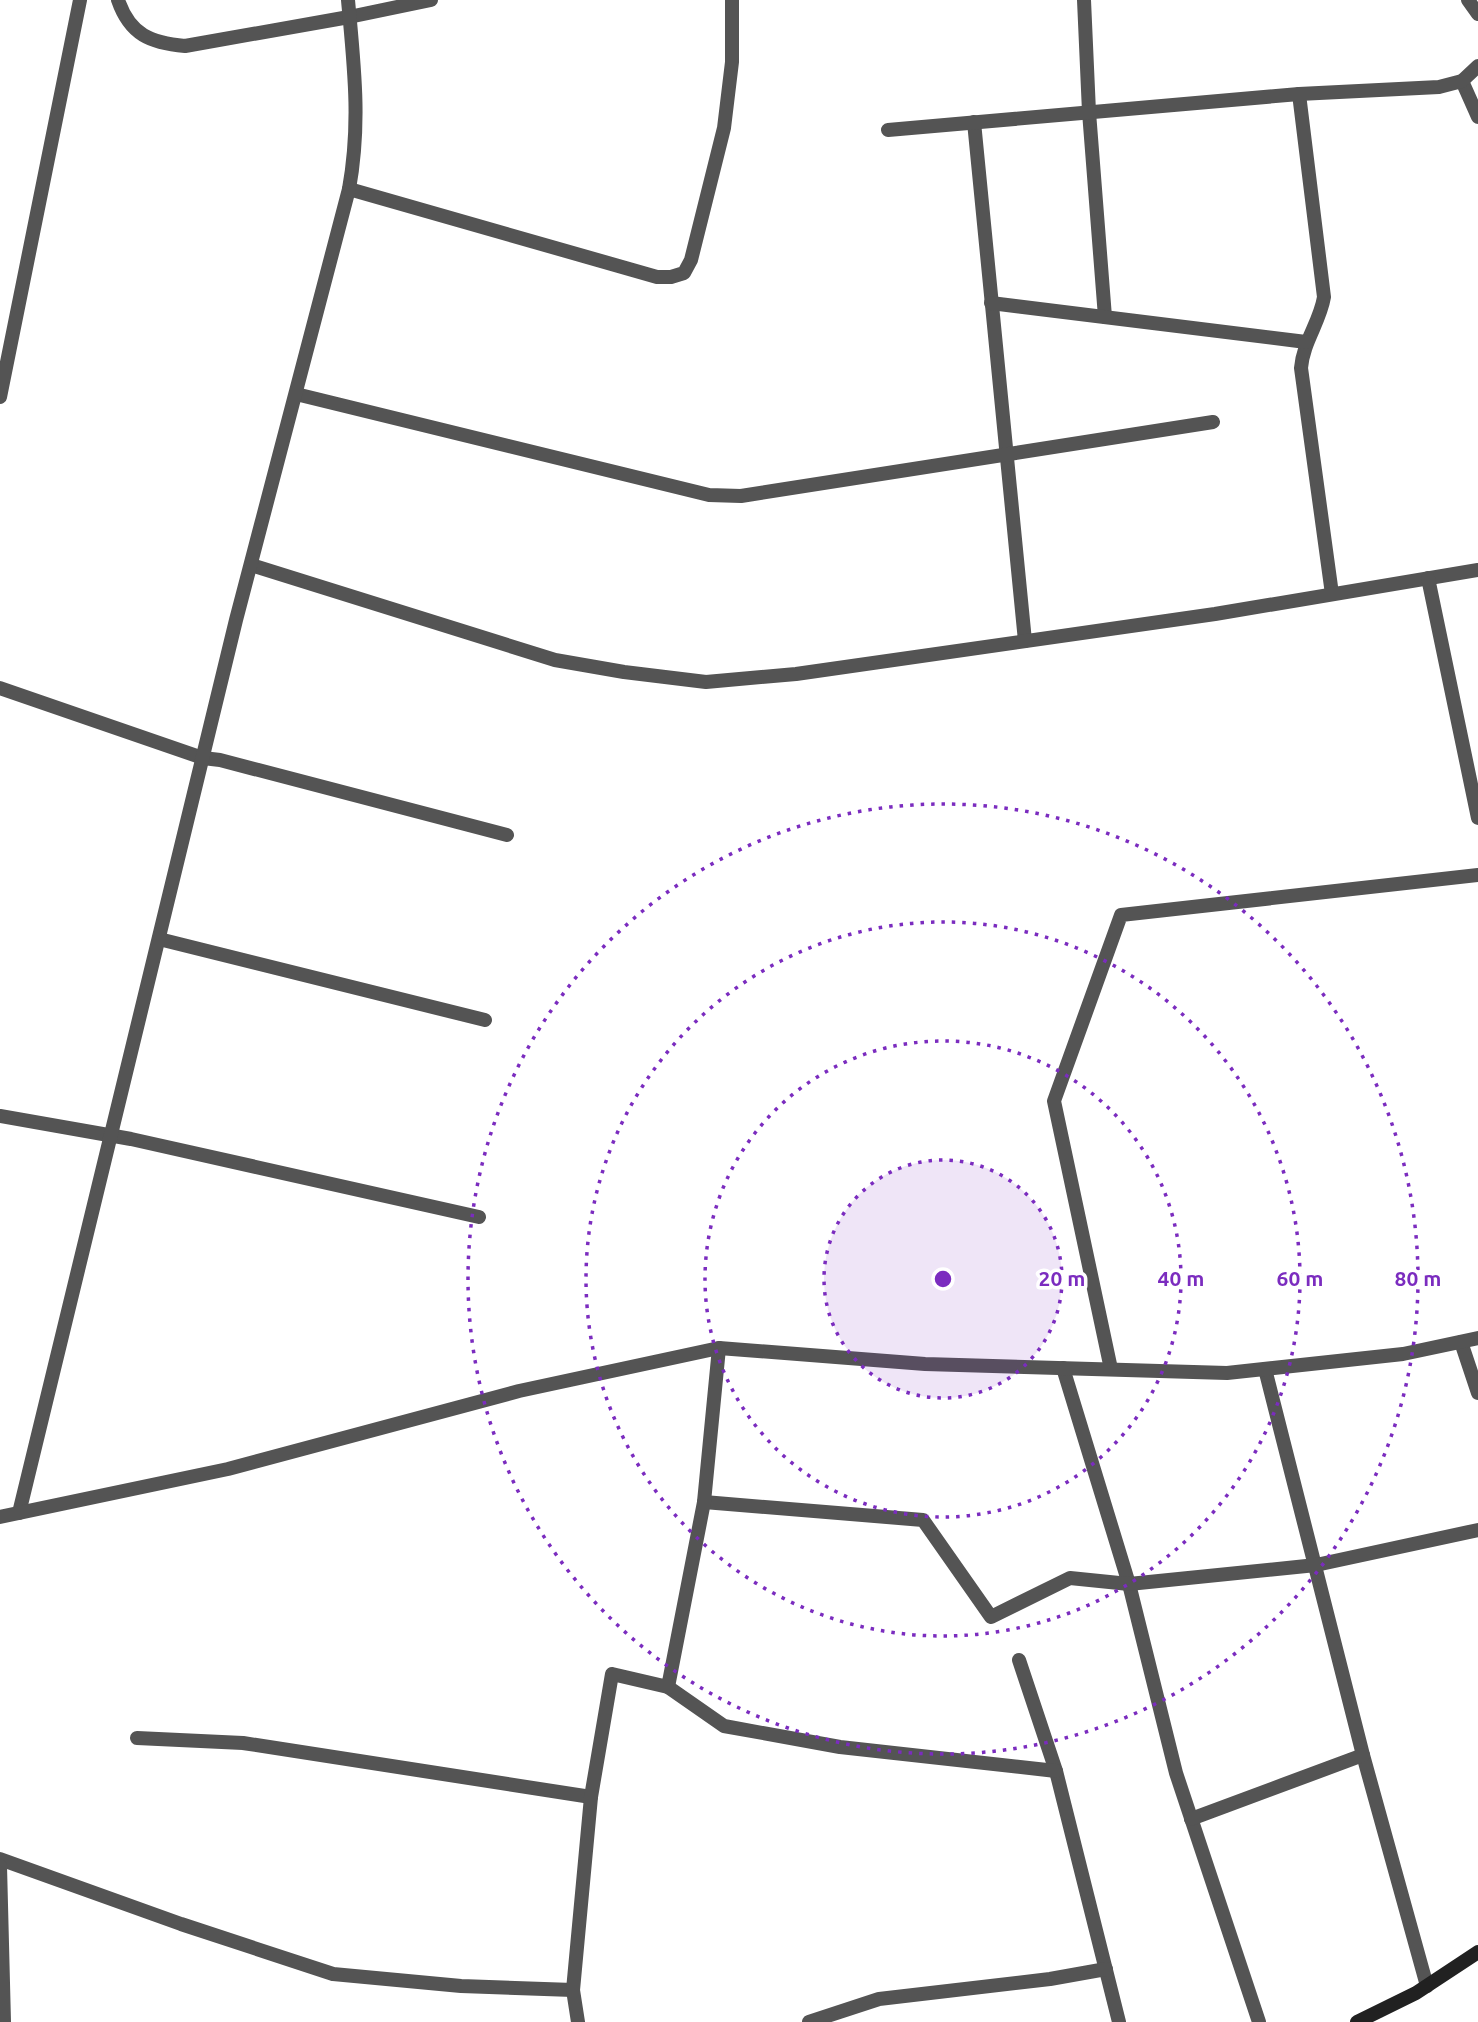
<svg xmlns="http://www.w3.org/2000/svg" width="1478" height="2022" viewBox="0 0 1478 2022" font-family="Ubuntu,sans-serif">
<rect width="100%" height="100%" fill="#fff"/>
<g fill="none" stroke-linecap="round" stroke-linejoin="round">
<g stroke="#545454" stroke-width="14">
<path d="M 118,0 C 130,35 151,43 185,46 L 349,17 L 431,0"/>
<polyline points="1084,0 1089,112 1105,317"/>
<polyline points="1468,0 1478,14"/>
<polyline points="1462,81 1478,117"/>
<path d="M 1299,94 L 1324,297 C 1320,322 1303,342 1301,368 L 1332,594"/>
<polyline points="974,122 1025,641"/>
<polyline points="888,130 1299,94 1439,87 1462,81 1478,66"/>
<polyline points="349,189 657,277 671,277 684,273 691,260 724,128 732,62 732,0"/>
<polyline points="991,303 1306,342"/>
<polyline points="296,394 709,495 741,496 1213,422"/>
<polyline points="0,397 80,0"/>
<polyline points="251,565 555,660 624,672 706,682 796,674 1215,614 1478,570"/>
<polyline points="1428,578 1478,818"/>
<polyline points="0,688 203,758 220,760 507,835"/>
<polyline points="159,939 485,1020"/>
<polyline points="0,1116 131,1139 479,1217"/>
<polyline points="1461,1342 1478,1393"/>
<polyline points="1063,1368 1129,1584 1176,1773 1259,2022"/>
<polyline points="1111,1369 1054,1101 1121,915 1478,875"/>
<polyline points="1265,1369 1363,1755 1427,1986"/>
<polyline points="704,1502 923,1520 991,1617 1070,1578 1129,1584 1316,1565 1478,1530"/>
<path d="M 19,1513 L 236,620 L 349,189 C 361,123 354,66 348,0"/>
<polyline points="0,1517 228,1469 519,1391 719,1348 925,1364 1227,1373 1403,1354 1478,1338"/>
<polyline points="1019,1660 1056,1771 1119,2022"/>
<polyline points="668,1687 724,1726 840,1747 1056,1771"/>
<polyline points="137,1738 243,1743 591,1797"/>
<polyline points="1191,1819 1363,1755"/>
<polyline points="0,1859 181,1924 333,1974 461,1986 573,1990"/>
<polyline points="0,1866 4,2022"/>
<polyline points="578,2022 573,1990 591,1797 612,1674 668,1687 704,1502 719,1348"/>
<polyline points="809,2022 879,1999 1050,1979 1106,1969"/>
</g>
<polyline stroke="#212121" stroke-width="14" points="1357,2022 1416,1993 1478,1952"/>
</g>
<circle cx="943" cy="1279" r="119" fill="#7b2cbf" fill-opacity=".12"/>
<g fill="none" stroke="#7b2cbf" stroke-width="3.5" stroke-dasharray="3.5 7">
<circle cx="943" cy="1279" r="119"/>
<circle cx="943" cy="1279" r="238"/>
<circle cx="943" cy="1279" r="357"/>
<circle cx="943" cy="1279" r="475"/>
</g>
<circle cx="943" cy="1279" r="10" fill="#7b2cbf" stroke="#fff" stroke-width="3.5"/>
<g font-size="21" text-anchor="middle" font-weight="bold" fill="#7b2cbf" stroke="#fff" stroke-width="7" stroke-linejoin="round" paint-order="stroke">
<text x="1062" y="1286">20 m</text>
<text x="1181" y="1286">40 m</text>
<text x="1300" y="1286">60 m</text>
<text x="1418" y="1286">80 m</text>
</g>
</svg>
